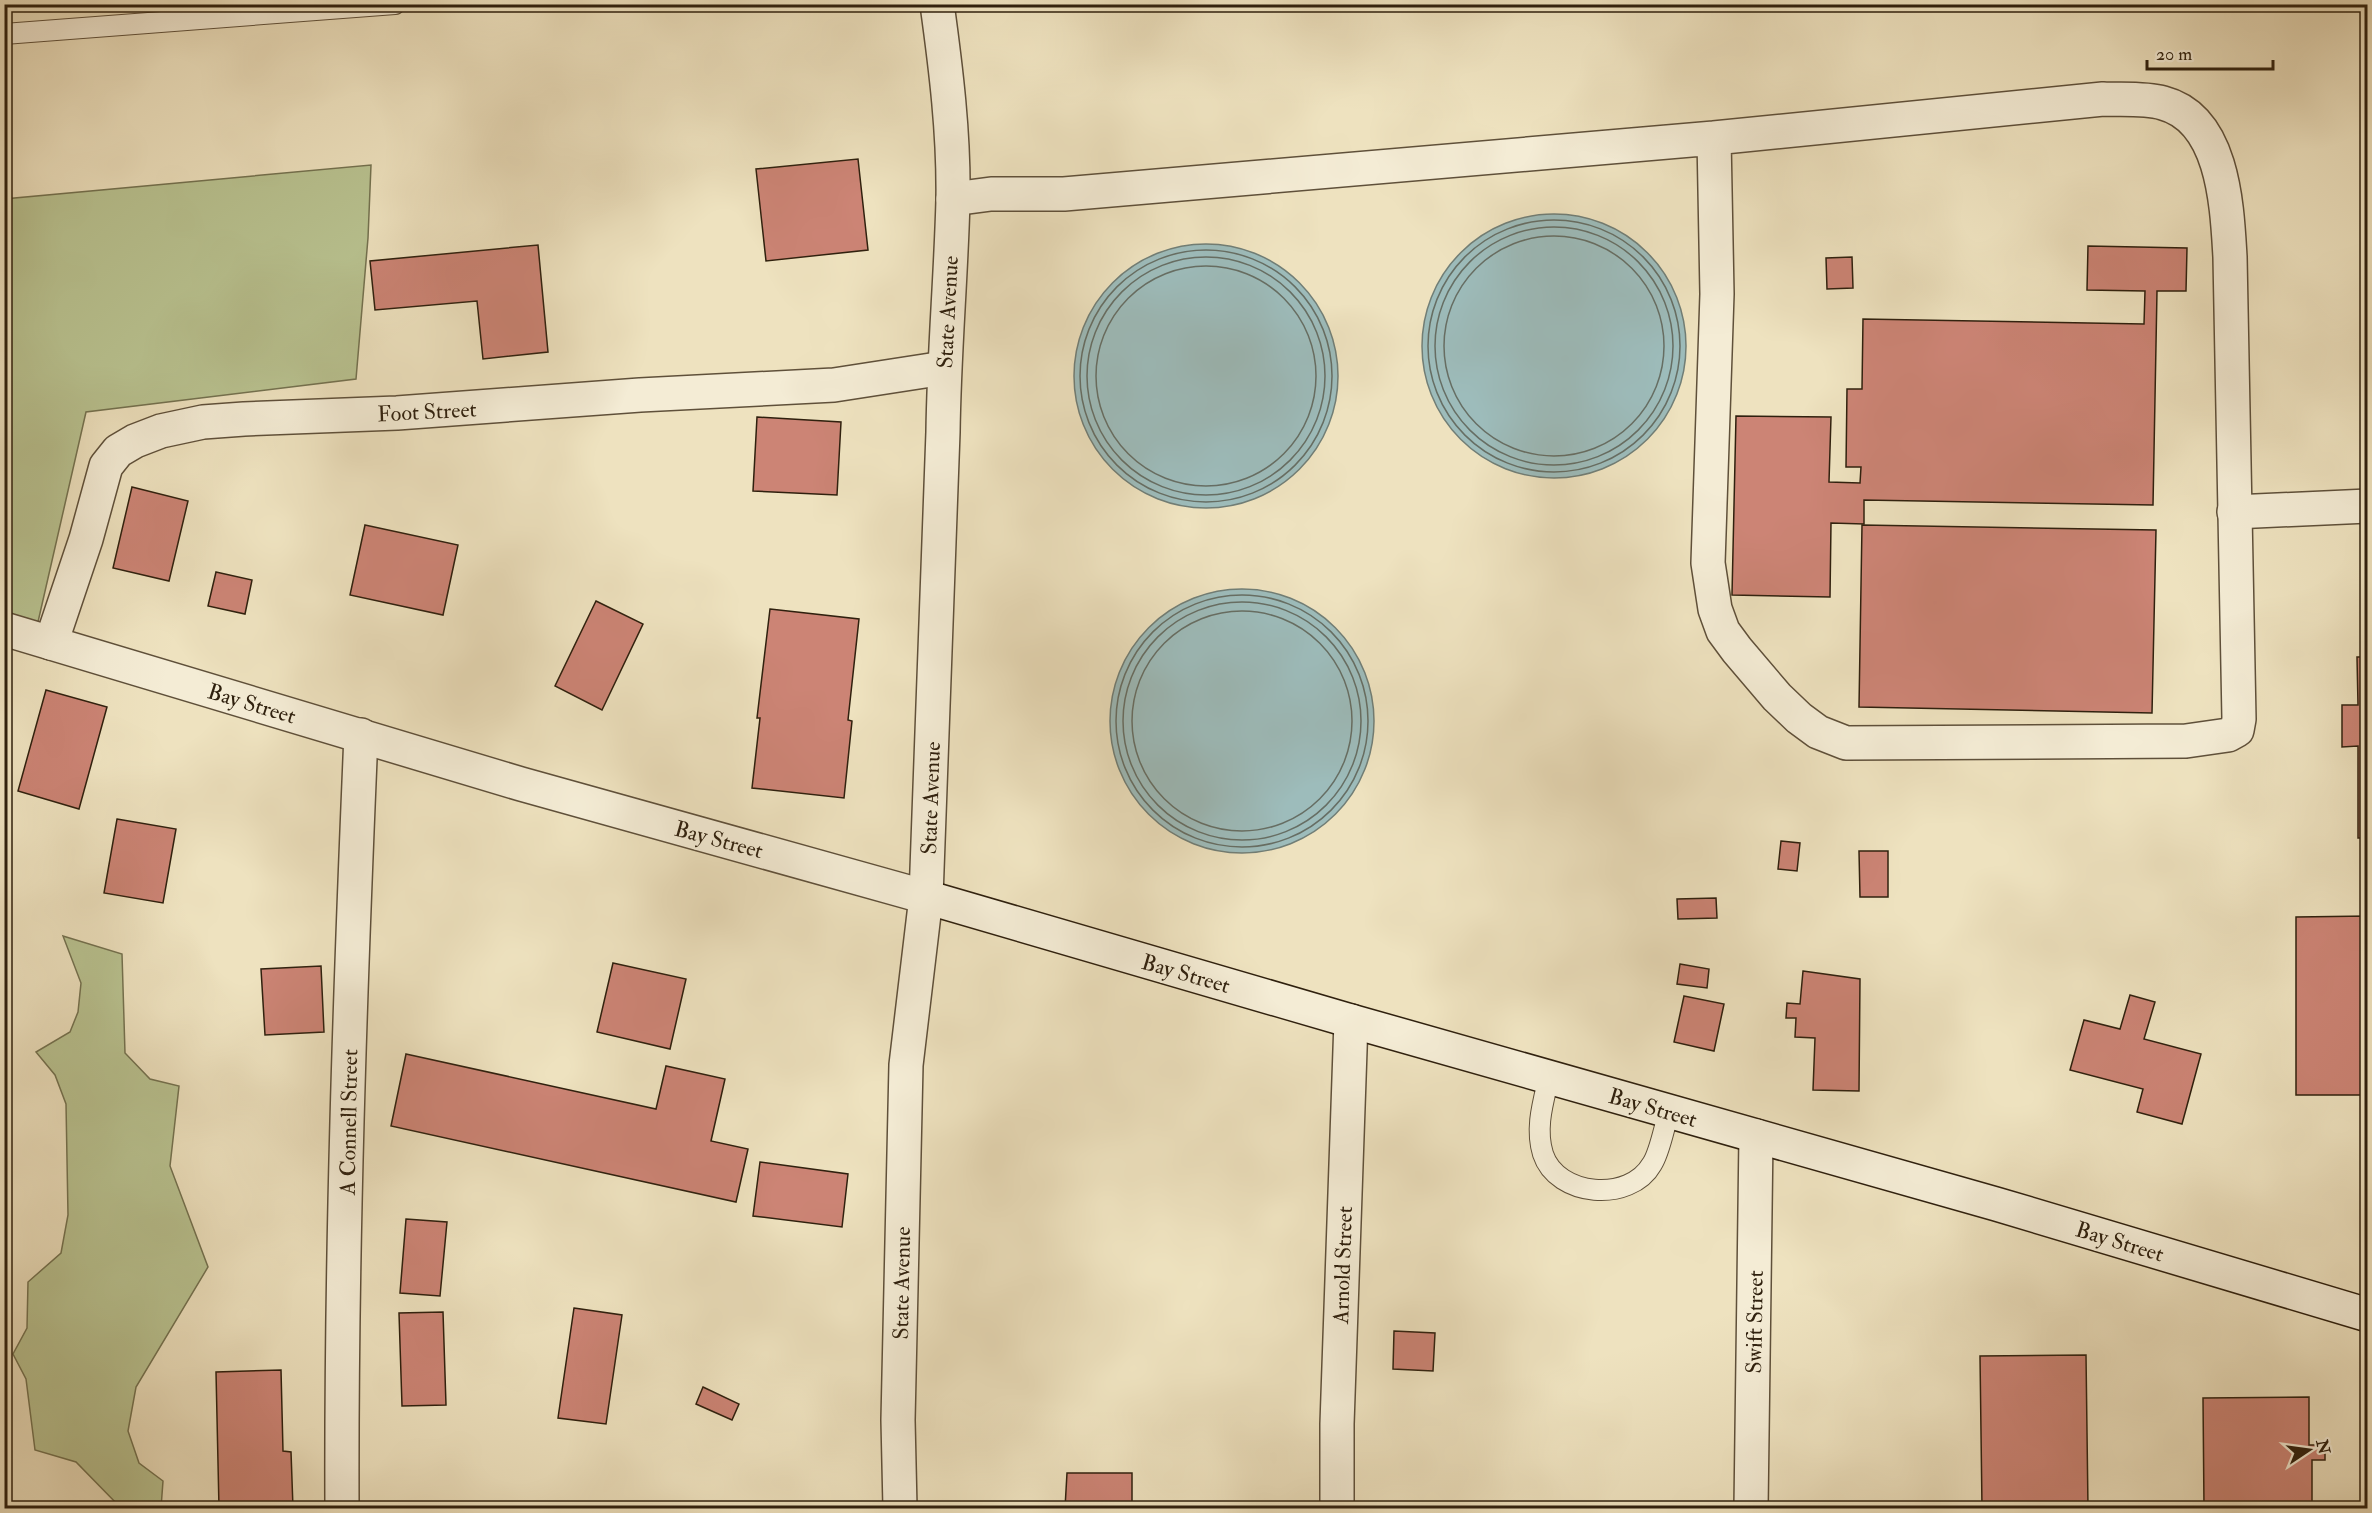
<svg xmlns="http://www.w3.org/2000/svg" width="2372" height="1513" viewBox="0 0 2372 1513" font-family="'IM FELL Double Pica',serif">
<rect width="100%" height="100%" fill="#eee2bf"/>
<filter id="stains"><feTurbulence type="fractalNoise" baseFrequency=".00333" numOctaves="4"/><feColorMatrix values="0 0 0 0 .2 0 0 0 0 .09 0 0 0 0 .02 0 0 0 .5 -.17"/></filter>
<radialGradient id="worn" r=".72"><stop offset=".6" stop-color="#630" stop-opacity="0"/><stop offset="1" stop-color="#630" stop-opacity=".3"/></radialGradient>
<g fill="#b9c391" stroke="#747250" stroke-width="1.5">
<polygon points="371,165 368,238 356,379 86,412 35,635 5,628 4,199"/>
<polygon points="63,936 122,954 125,1053 150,1079 179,1086 170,1166 208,1267 136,1387 128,1431 139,1463 163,1481 161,1508 121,1508 76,1462 35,1450 26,1379 13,1354 27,1328 28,1282 61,1253 68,1215 66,1104 55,1075 36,1052 70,1032 78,1012 81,983"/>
</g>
<g fill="#9dbcbb" stroke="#717e76" stroke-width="1.5">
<circle cx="1554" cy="346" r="132"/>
<circle cx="1206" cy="376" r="132"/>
<circle cx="1242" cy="721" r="132"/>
</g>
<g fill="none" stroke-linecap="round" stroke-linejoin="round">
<g stroke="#666e64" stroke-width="1.5">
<circle cx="1554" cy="346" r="126"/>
<circle cx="1554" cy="346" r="119"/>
<circle cx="1554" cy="346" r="110"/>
<circle cx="1206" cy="376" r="126"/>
<circle cx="1206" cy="376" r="119"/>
<circle cx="1206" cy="376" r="110"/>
<circle cx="1242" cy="721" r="126"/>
<circle cx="1242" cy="721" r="119"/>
<circle cx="1242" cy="721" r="110"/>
</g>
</g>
<g fill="#cc8475" stroke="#2f200e" stroke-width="1.5">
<polygon points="858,159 868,250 766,261 756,169"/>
<polygon points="538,245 548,352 483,359 477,301 375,310 370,261"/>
<polygon points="2088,246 2187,248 2186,291 2157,291 2153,505 1864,500 1864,524 1831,523 1830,597 1732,595 1736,416 1831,417 1829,482 1860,483 1861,467 1846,467 1847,389 1862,389 1863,319 2144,324 2145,291 2087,290"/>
<polygon points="1852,257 1853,288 1827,289 1826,258"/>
<polygon points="757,417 841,422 837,495 753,491"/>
<polygon points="132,487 188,501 169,581 113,568"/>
<polygon points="365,525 458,545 443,615 350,595"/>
<polygon points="1862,525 2156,530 2152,713 1859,707"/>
<polygon points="216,572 252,580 245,614 208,606"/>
<polygon points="596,601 643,624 602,710 555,686"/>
<polygon points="770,609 859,619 848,720 852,721 844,798 752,788 760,718 757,718"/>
<polygon points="2357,657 2368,657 2368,838 2358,838 2358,746 2342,747 2342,705 2358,705"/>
<polygon points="46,690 107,707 79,809 18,791"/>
<polygon points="117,819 176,829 163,903 104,893"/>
<polygon points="1781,841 1800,843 1797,871 1778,869"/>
<polygon points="1859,851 1888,851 1888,897 1860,897"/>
<polygon points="1716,898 1717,918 1678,919 1677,899"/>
<polygon points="2368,916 2368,1095 2296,1095 2296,917"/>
<polygon points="613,963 686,979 670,1049 597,1032"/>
<polygon points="1680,964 1709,969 1707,988 1677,984"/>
<polygon points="321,966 324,1032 265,1035 261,969"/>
<polygon points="1803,971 1860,979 1859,1091 1813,1090 1815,1038 1795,1037 1796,1018 1786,1018 1787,1003 1800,1004"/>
<polygon points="2130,995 2155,1002 2144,1039 2201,1054 2182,1124 2137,1112 2143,1089 2070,1070 2084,1020 2120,1029"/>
<polygon points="1684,996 1724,1004 1714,1051 1674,1042"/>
<polygon points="406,1054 656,1109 666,1066 725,1079 711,1141 748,1149 736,1202 391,1126"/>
<polygon points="760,1162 848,1174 842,1227 753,1216"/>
<polygon points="406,1219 447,1222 440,1296 400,1293"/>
<polygon points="574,1308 622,1315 606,1424 558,1418"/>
<polygon points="443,1312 446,1405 402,1406 399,1313"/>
<polygon points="1394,1331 1435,1333 1433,1371 1393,1369"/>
<polygon points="2086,1355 2088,1508 1982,1508 1980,1356"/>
<polygon points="281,1370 283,1451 291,1452 293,1508 219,1508 216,1372"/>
<polygon points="703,1387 739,1404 732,1420 696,1404"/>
<polygon points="2309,1397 2309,1445 2325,1445 2325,1460 2312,1460 2312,1507 2204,1507 2203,1398"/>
<polygon points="1067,1473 1132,1473 1132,1508 1065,1508"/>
</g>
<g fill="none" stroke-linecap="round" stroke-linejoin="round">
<defs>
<g id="lane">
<polyline points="4,34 395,4"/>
<path d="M 1549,1077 C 1543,1103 1535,1128 1543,1154 C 1557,1197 1630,1203 1652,1164 C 1660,1152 1664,1127 1669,1112"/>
</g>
<g id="street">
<path d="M 953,199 L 991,194 L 1064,194 L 1714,138 L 1717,294 L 1708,563 L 1715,609 L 1723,631 L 1737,650 L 1777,697 L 1799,718 L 1818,732 L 1846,743 L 2186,741 L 2228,735 L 2237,730 L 2239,719 L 2230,257 C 2227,207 2224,119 2163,103 C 2145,98 2122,100 2103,99 L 1714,138"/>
<polyline points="2234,512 2368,506"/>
<polyline points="4,629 521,784 926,897"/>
<polyline points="51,643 86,539 106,466 118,451 135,441 161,431 203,422 244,419 397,413 640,395 834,385 944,368"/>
<path d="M 342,1508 C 341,1251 350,992 361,735"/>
<path d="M 900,1508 L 898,1420 L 906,1065 L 926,897 L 943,432 C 944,354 951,277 953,200 C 954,134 946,69 937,4"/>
<polyline points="1337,1508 1337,1424 1351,1021"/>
<polyline points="1751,1508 1756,1136"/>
</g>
<polyline id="secondary" points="926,897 1351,1021 1996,1204 2368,1315"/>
</defs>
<use href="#lane" stroke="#5f503a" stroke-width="22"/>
<use href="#street" stroke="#5f503a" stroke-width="36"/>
<use href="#secondary" stroke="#2f200e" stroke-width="36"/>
<use href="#lane" stroke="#f4ecd5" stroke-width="20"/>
<use href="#street" stroke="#f4ecd5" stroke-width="33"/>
<use href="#secondary" stroke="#f4ecd5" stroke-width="33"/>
</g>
<g text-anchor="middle" stroke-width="4.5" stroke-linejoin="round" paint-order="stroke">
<g font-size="22" fill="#2f200e" stroke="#f4ecd5">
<text transform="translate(947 312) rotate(-87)" y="8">State Avenue</text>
<text transform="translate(427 411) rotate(-3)" y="8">Foot Street</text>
<text transform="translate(252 703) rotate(17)" y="8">Bay Street</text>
<text transform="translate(930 798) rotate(-88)" y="8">State Avenue</text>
<text transform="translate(719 839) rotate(15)" y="8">Bay Street</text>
<text transform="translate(1186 973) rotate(16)" y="8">Bay Street</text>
<text transform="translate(1653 1107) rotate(16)" y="8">Bay Street</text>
<text transform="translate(348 1122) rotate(-89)" y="8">A Connell Street</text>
<text transform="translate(2120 1241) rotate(17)" y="8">Bay Street</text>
<text transform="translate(1342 1265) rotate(-88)" y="8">Arnold Street</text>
<text transform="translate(901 1283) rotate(-89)" y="8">State Avenue</text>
<text transform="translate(1754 1322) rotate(-89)" y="8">Swift Street</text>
</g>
</g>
<rect width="2372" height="1513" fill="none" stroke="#eee2bf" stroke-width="24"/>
<rect x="6" y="6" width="2360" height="1501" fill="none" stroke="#2f200e" stroke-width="3"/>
<rect x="12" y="12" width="2348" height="1489" fill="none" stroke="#2f200e" stroke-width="1.5"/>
<g transform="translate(2309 1450) rotate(77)" stroke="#f4ecd5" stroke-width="4.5" paint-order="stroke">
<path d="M0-4.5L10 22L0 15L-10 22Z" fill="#2f200e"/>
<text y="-9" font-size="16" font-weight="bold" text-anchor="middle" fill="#2f200e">N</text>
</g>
<path d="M2147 60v9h126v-9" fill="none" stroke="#2f200e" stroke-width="3"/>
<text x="2156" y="60" font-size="18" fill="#2f200e" stroke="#f4ecd5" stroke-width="4.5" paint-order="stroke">20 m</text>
<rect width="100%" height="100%" filter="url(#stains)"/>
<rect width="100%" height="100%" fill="url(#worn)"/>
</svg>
